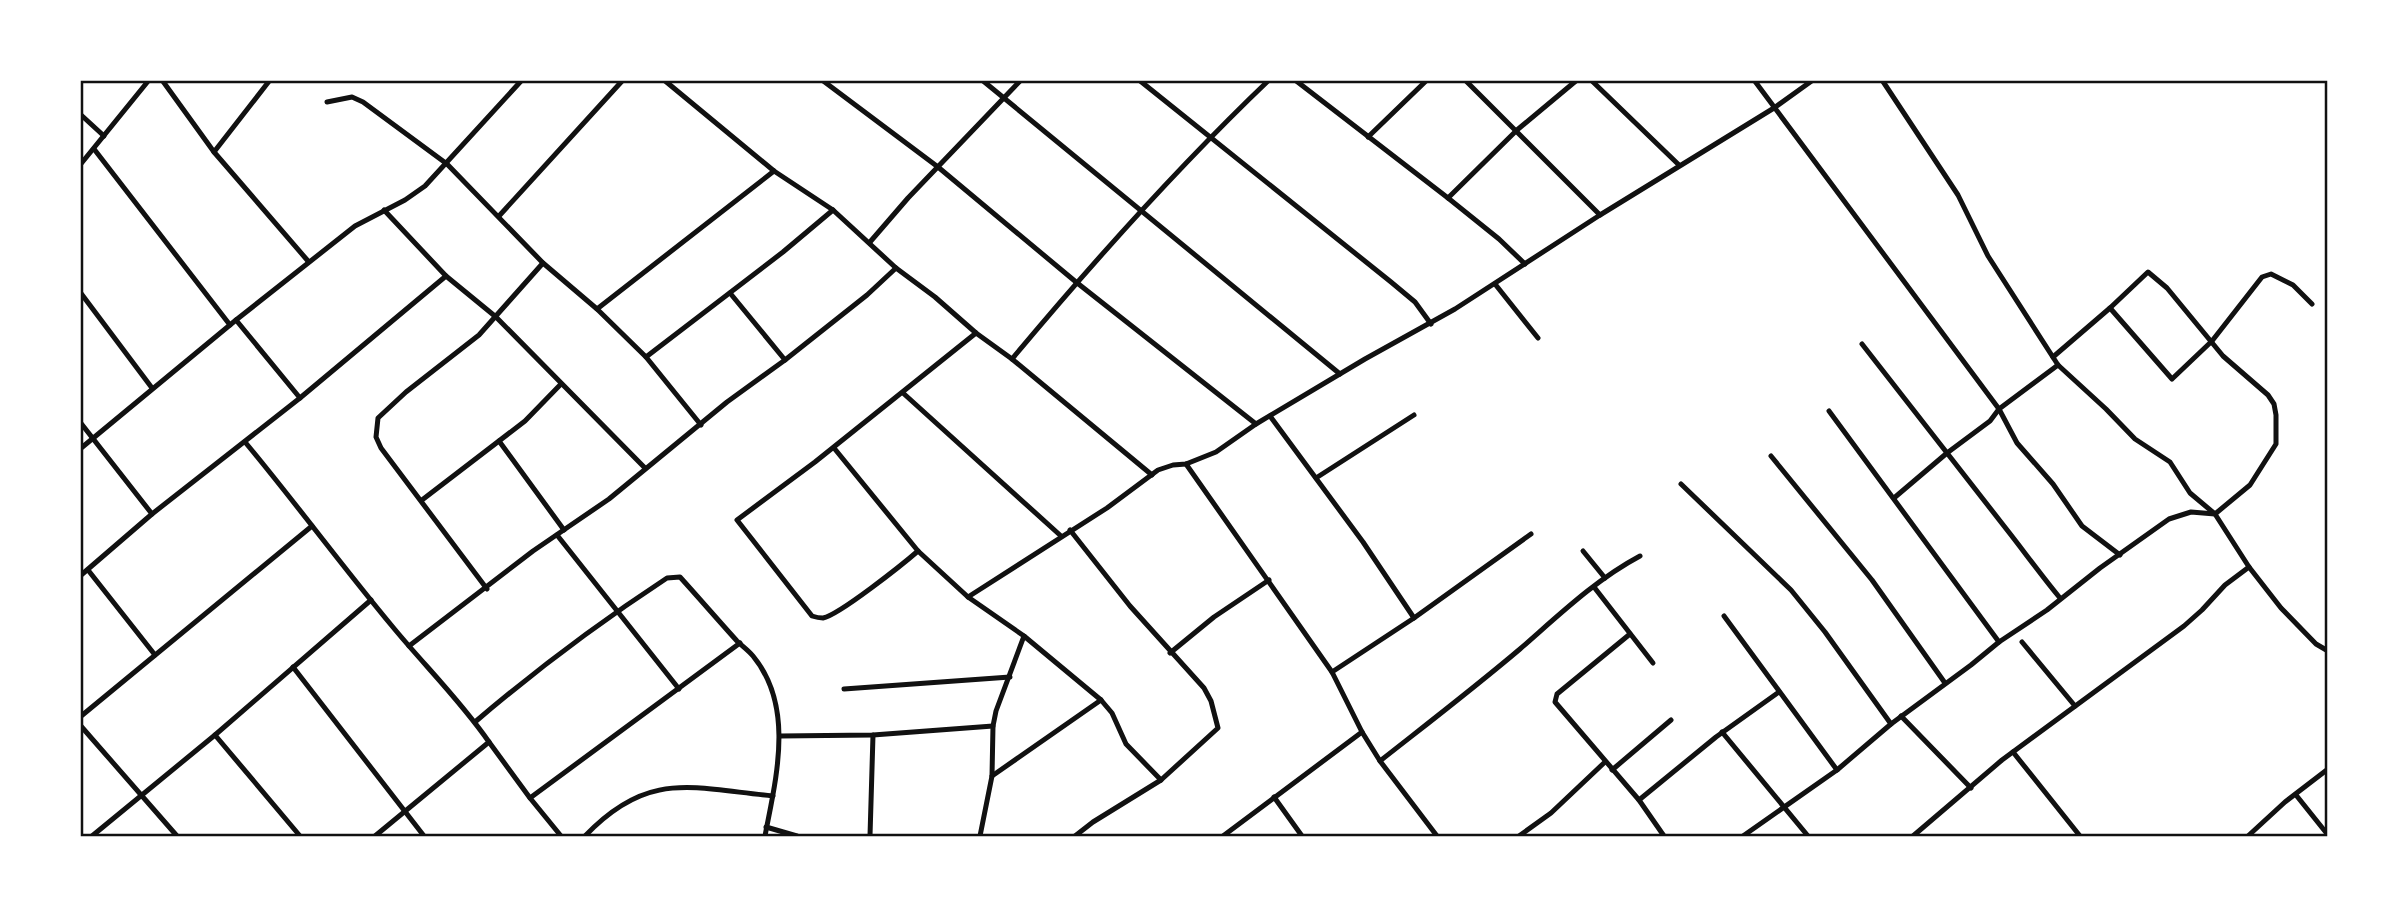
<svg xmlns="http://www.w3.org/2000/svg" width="2408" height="917" viewBox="0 0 2408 917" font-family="Ubuntu,sans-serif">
<rect width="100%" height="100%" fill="#fff"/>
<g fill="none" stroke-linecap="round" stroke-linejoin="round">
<g stroke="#111" stroke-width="5">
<polyline points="162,80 214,152 308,261"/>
<polyline points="664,80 774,171 833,210 896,268 935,297 976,333 1012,359 1152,475"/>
<polyline points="822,80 938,167 1076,282 1256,424"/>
<polyline points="982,80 1340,374"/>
<polyline points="1139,80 1391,282 1415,302 1431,324"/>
<polyline points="1295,80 1448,198 1499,239 1525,264"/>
<polyline points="1465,80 1600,215"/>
<polyline points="1591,80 1679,165"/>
<polyline points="1754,80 1999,409 2017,443 2053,484 2082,526 2120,555"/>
<polyline points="1882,80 1958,195 1988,256 2058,365 2106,409 2135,439 2170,462 2190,493 2215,514 2249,567 2281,608 2316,644 2328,651"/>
<polyline points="327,102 352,97 363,102 447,164 543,263 597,309 646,357 701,425"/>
<polyline points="80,114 104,136"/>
<polyline points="1368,137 1427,80"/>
<polyline points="94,149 230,325"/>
<polyline points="214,152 270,80"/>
<polyline points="80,165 149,80"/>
<polyline points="1448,198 1517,130 1577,80"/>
<polyline points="384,210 446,276 496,317 645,468"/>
<polyline points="499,216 623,80"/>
<polyline points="870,242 908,198 1021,80"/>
<polyline points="1495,284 1538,338"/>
<polyline points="80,292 152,388"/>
<polyline points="730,293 785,360"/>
<polyline points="2110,308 2172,379 2212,341 2262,277 2271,274 2293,285 2312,304"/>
<polyline points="597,309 774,171"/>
<polyline points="236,320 300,398"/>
<path d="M 1862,344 C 1909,405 1957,465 2004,526 C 2023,550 2041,575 2060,598"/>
<polyline points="646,357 783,252 833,210"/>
<path d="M 1012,359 C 1093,262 1178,167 1269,80"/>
<polyline points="903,393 1061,536"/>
<polyline points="1829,411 1999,642"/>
<polyline points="1270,416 1363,542 1414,618"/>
<polyline points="80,422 152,514"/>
<polyline points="499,441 564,530"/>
<path d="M 245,442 C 295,502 342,566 392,626 C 424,665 460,700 489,742 L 375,836"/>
<polyline points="834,448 918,551 968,597 1024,636 1101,700 1112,713 1126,744 1161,780"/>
<polyline points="80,449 236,320 355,226 405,200 425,186 522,80"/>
<polyline points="1771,456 1872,580 1945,683"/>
<polyline points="1186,464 1332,672 1362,732 1380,761 1437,836"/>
<polyline points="1316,478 1414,415"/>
<polyline points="1681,484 1791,590 1825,632 1891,724"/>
<polyline points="1894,498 1947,453 1990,421 1999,409 2058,365"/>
<polyline points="422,500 525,421 561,384"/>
<polyline points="1070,530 1130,606 1204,688 1211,701 1218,728 1161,780 1093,822 1075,836"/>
<polyline points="557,535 679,689"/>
<path d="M 918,551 C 903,564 839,615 823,618 C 820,618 815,617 812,616 L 737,520 L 815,462 L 976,333"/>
<polyline points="1583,551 1605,578"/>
<polyline points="88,570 155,655"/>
<polyline points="80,576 152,514 300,398 446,276"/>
<polyline points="1594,587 1653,663"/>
<polyline points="487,589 381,448 376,437 378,418 406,392 479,335 543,263"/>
<polyline points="968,597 1107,508 1158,470 1173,465 1186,464 1216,452 1256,424 1365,359 1455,309 1600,215 1774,108 1813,80"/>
<polyline points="1724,616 1837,770"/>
<polyline points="1630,634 1557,694 1555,702 1639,800 1664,836"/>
<polyline points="2022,642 2075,706"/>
<polyline points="409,646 533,551 609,499 727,402 785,360 867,295 896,268"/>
<polyline points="1170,653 1214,617 1269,580"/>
<polyline points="293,667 424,836"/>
<polyline points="1332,672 1414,618 1531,534"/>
<polyline points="844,689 1010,677"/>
<polyline points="1901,716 1971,788"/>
<polyline points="80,717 312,526"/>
<path d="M 475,722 C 537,669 600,622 667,578 L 680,577 C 699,598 718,620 737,641 C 742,646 748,650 753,656 C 795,707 776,778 765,836"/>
<polyline points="80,725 177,836"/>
<polyline points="1722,732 1808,836"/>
<polyline points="215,735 300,836"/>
<polyline points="780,736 873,735 993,726"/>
<polyline points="489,742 530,798 740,643"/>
<polyline points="2013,752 2080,836"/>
<path d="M 1380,761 C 1427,724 1474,688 1520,649 C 1558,616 1595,580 1640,556"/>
<polyline points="1612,770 1671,720"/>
<polyline points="992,776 1101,700"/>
<polyline points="2296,795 2328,835"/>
<polyline points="1274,797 1302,836"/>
<polyline points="530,798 561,836"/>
<polyline points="1639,800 1716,737 1779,692"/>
<polyline points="766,827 797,836"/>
<polyline points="92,836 215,735 371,600"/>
<path d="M 585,836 C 648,770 691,788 773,796"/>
<polyline points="870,836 873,735"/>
<polyline points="980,836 992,776 993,726 996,711 1024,636"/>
<polyline points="1223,836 1362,732"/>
<polyline points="1519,836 1551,813 1605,762"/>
<polyline points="1743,836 1837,770 1891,724 1971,665 1999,642 2047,610 2100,568 2169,519 2191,512 2215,514 2250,485 2276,444 2276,415 2274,404 2268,395 2223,356 2167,288 2148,272 2110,308 2053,357"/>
<polyline points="1913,836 2002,760 2184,626 2202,610 2225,585 2249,567"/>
<polyline points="2248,836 2285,802 2328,769"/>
</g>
</g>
<rect width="2408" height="917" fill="none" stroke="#ffffff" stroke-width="164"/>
<rect x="82" y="82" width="2244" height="753" fill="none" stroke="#111" stroke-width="2.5"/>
</svg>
